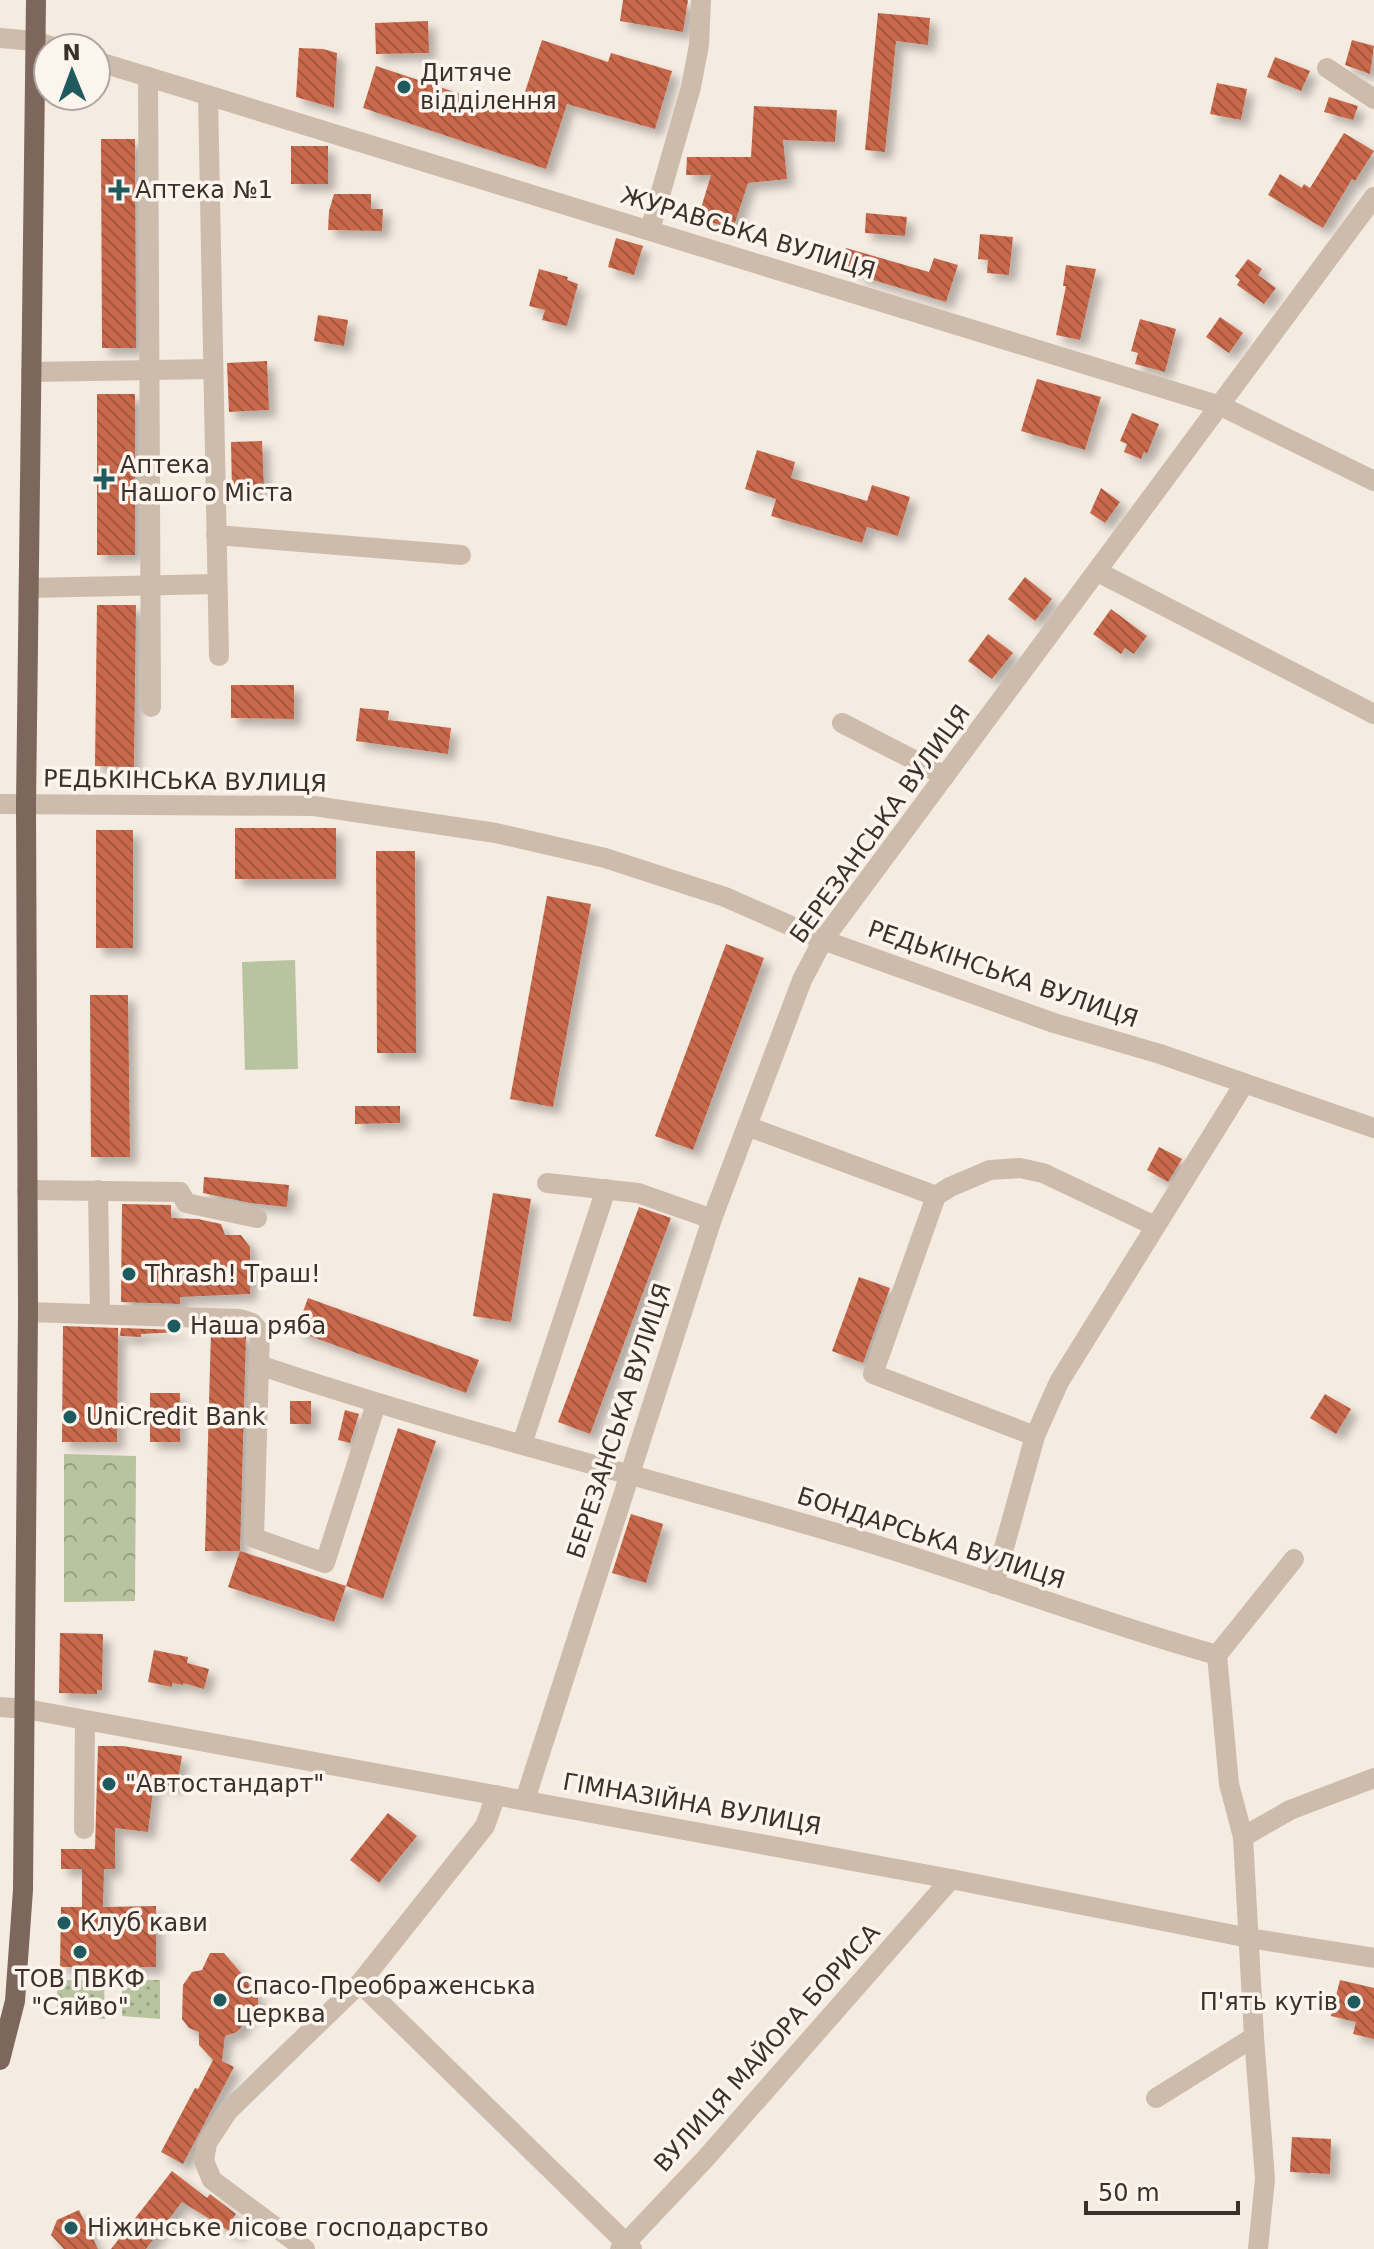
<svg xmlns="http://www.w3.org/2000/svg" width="1374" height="2249" viewBox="0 0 1374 2249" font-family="'DejaVu Sans',sans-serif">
<defs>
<pattern id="grass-dots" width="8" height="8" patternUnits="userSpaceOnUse" patternTransform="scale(2)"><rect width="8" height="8" fill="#b8c4a0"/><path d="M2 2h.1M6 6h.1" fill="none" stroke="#97a083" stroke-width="1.8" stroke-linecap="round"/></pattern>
<pattern id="forest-crowns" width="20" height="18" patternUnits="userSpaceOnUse" patternTransform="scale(2)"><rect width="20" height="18" fill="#b8c4a0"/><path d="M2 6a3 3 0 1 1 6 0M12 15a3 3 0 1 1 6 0" fill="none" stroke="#97a083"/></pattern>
<pattern id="building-back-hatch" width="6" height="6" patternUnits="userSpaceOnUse" patternTransform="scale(2)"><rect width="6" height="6" fill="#c8694b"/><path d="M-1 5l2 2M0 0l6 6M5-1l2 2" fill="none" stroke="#a4573f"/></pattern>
<filter id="shadow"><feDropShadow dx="7" dy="7" stdDeviation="4" flood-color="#0004"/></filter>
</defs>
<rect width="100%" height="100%" fill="#f4ebe1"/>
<g fill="url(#grass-dots)">
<polygon points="57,1980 104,1980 105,2019 57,2014"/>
<polygon points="122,1980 160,1980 160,2019 122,2016"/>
</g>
<polygon fill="url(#forest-crowns)" points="64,1454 136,1456 135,1601 64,1602"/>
<polygon fill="#b8c4a0" points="295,960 298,1069 245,1070 242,962"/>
<g fill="url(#building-back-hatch)" filter="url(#shadow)">
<polygon points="623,0 688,0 683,32 620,21"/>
<polygon points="878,13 930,18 928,45 896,41 885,152 865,150"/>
<polygon points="428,21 429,53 376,54 375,23"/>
<polygon points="542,40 608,62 611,53 672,71 655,129 567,104 546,169 363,108 376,66 518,113"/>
<polygon points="1352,40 1374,46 1370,74 1345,65"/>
<polygon points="299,48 323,49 337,53 334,108 296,97"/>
<polygon points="1275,57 1310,71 1301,91 1267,77"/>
<polygon points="1217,83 1247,89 1241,120 1210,114"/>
<polygon points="1329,97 1358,106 1353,120 1324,112"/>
<polygon points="754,106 837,110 835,142 783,140 787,179 748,183 733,229 698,218 711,175 686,175 687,157 751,157"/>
<polygon points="1344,133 1374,151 1355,181 1352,179 1323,228 1268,195 1280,174 1302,188 1304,184 1310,188"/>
<polygon points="101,139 135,139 136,348 102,348"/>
<rect x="291" y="146" width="37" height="38"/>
<polygon points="334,194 371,194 371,209 383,209 382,231 328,230 329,211"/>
<polygon points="866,213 907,217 905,236 865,233"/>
<polygon points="980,234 1013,237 1009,275 987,273 988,260 978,259"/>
<polygon points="616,238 643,246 634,275 608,267"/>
<polygon points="846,248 929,272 934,258 958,265 946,302 857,275 859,270 841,266"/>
<polygon points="1248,259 1262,269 1258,275 1276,288 1264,304 1237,285 1240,280 1235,276"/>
<polygon points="1066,265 1096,269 1080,340 1056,335 1066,286 1063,286"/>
<polygon points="539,269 568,277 567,280 578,284 567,326 542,320 545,310 529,306"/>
<polygon points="318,315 348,320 344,346 314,341"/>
<polygon points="1220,317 1243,333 1229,353 1206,337"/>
<polygon points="1140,319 1176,329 1165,372 1135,364 1138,353 1131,351"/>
<polygon points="267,361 269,410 229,412 227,363"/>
<polygon points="1037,379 1101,397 1085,450 1021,431"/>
<rect x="97" y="394" width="38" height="161"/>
<polygon points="1132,413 1159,424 1147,454 1144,452 1141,459 1124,452 1127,444 1120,441"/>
<polygon points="262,441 264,489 232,490 231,442"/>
<polygon points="757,450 795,462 791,478 867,501 872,485 910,497 898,536 867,527 862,543 771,516 776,499 745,489"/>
<polygon points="1101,488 1120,502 1105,523 1090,513"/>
<polygon points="1025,577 1052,599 1035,621 1008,599"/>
<polygon points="97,605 136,605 134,767 95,766"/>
<polygon points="1111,609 1147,636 1134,654 1125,648 1121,654 1093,634"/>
<polygon points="988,634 1013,653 992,679 968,661"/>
<polygon points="231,685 294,685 294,719 231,718"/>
<polygon points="360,708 389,711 388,720 451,728 448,754 356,741"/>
<rect x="235" y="828" width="101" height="51"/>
<rect x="96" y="830" width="37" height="118"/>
<polygon points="376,851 415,851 416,1053 377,1053"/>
<polygon points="547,896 591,904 553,1107 510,1099"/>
<polygon points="726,944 764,958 693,1150 655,1136"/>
<polygon points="90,995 128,995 130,1157 91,1157"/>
<polygon points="355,1106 400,1106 400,1123 355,1124"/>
<polygon points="1159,1147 1182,1159 1168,1182 1147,1170"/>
<polygon points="204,1177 289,1185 287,1207 250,1203 203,1193"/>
<polygon points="493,1193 531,1199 511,1322 473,1316"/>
<polygon points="122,1204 171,1205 171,1218 198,1219 221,1224 225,1235 241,1235 250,1247 250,1294 180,1297 180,1304 121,1302"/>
<polygon points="639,1207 671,1218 590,1434 558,1422"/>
<polygon points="859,1277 890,1288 863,1363 832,1351"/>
<polygon points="308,1298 479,1360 466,1393 296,1331"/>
<polygon points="63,1326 118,1328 117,1442 62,1442"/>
<polygon points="121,1328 180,1330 180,1332 141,1334 141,1337 120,1336"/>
<polygon points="211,1331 238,1332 246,1336 240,1551 205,1551"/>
<rect x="150" y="1393" width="30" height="49"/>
<polygon points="1325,1394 1351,1409 1336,1434 1310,1418"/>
<rect x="290" y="1401" width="21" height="23"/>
<polygon points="345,1410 359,1414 350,1443 338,1440"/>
<polygon points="398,1428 436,1441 383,1599 346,1586"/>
<polygon points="631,1514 663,1524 646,1583 612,1573"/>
<polygon points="240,1551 346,1586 334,1622 228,1587"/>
<polygon points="60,1633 103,1634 102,1690 97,1690 97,1694 59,1693"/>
<polygon points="154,1650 188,1657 187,1663 209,1669 204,1689 183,1683 183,1685 172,1683 172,1687 148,1682"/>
<polygon points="98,1746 123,1746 182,1756 177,1787 154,1783 148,1832 115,1828 115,1869 104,1869 103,1907 156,1906 156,1967 60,1967 61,1907 82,1907 82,1869 61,1869 61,1849 95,1849"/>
<polygon points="388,1813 417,1836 379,1883 350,1860"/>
<polygon points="210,1953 224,1953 247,1980 251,1990 258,1994 258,2007 246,2017 246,2022 237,2032 225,2036 222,2061 234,2067 183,2164 161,2152 195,2088 198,2089 213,2060 199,2045 199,2032 189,2028 182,2019 183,1985 192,1972 202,1970"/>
<polygon points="1340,1980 1374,1988 1374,2039 1353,2034 1356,2022 1331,2016"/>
<polygon points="1292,2137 1331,2139 1330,2174 1290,2172"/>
<polygon points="172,2171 207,2198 210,2194 236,2214 233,2218 243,2226 236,2235 182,2202 146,2249 111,2249"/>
<polygon points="79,2210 98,2249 64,2249 51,2235 57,2220"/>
</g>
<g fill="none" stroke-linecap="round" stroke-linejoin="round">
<g stroke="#cdbbac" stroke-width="20">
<polyline points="0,38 35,41 56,48"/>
<polyline points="96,61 1221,406 1374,481"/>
<polyline points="1327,68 1374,99"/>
<polyline points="148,77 151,707"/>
<polyline points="208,95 219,656"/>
<polyline points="650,230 691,87 699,45 701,0"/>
<polyline points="31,372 213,369"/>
<polyline points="216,535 461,555"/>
<polyline points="1098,572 1374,714"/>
<polyline points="29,588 217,584"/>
<polyline points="842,723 945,776"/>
<polyline points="0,804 314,806 496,833 605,858 725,897 823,940 1054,1023 1160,1054 1374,1128"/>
<polyline points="747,1126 936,1196"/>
<polyline points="547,1183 638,1193 712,1219"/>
<polyline points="27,1190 180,1192 186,1203 257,1218"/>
<polyline points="98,1190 100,1313"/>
<polyline points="28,1312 240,1319 252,1323 260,1332 254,1538 325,1563 376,1404"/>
<path d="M 259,1365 C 455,1431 655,1479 853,1538 C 975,1574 1094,1621 1217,1655"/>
<polyline points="1035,1436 873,1374 936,1196 950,1187 990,1170 1020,1168 1043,1173 1155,1226"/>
<polyline points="522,1444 606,1189"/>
<polyline points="994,1584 1035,1436 1059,1382 1244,1084"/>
<polyline points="0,1707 26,1709 951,1879 1249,1938 1374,1958"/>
<polyline points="525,1800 712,1219 802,980 823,940 1374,197"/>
<polyline points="84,1829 85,1721"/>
<polyline points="1243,1837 1229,1784 1217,1655 1294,1559"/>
<polyline points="360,1983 632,2249"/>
<polyline points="1156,2098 1254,2037"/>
<polyline points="305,2249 212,2180 204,2161 207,2143 228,2111 360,1983 485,1826 496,1795"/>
<polyline points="620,2249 706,2158 951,1879"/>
<polyline points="1258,2249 1265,2179 1254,2037 1243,1837 1290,1810 1374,1778"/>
</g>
<polyline stroke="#7d675c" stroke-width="20" points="0,2060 15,2001 23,1890 28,1312 26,804 36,0"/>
</g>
<g fill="#1f5a5e" stroke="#fbf5ee" stroke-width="3">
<circle cx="404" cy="87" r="8"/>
<path d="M115 178h8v8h8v8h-8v8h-8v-8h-8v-8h8z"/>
<path d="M100 467h8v8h8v8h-8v8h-8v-8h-8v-8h8z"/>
<circle cx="129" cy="1274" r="8"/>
<circle cx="174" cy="1326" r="8"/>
<circle cx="70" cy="1417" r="8"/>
<circle cx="109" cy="1784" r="8"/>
<circle cx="64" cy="1923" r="8"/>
<circle cx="80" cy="1952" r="8"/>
<circle cx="220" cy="2000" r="8"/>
<circle cx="1354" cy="2002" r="8"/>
<circle cx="71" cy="2228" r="8"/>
</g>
<g text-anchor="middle" stroke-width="7" stroke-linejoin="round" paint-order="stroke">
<g font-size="24" fill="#3b302b" stroke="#fbf5ee" text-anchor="start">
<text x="420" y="81">Дитяче<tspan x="420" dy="28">відділення</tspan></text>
<text x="135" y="198">Аптека №1</text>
<text x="120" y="473">Аптека<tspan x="120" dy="28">Нашого Міста</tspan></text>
<text x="145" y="1282">Thrash! Траш!</text>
<text x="190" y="1334">Наша ряба</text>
<text x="86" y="1425">UniCredit Bank</text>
<text x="125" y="1792">"Автостандарт"</text>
<text x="80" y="1931">Клуб кави</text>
<text x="80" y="1987" text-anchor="middle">ТОВ ПВКФ<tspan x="80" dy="28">"Сяйво"</tspan></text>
<text x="236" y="1994">Спасо-Преображенська<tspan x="236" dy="28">церква</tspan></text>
<text x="1338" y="2010" text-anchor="end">П'ять кутів</text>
<text x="87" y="2236">Ніжинське лісове господарство</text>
</g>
<g font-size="24" fill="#3b302b" stroke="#fbf5ee">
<text transform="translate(748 233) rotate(17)" y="8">ЖУРАВСЬКА ВУЛИЦЯ</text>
<text transform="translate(185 781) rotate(1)" y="8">РЕДЬКІНСЬКА ВУЛИЦЯ</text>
<text transform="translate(880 824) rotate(-54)" y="8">БЕРЕЗАНСЬКА ВУЛИЦЯ</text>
<text transform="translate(1003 974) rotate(19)" y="8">РЕДЬКІНСЬКА ВУЛИЦЯ</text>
<text transform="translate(619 1421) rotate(-72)" y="8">БЕРЕЗАНСЬКА ВУЛИЦЯ</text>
<text transform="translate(931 1538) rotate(18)" y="8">БОНДАРСЬКА ВУЛИЦЯ</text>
<text transform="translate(692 1804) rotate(10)" y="8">ГІМНАЗІЙНА ВУЛИЦЯ</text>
<text transform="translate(767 2048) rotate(-48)" y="8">ВУЛИЦЯ МАЙОРА БОРИСА</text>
</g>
</g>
<g transform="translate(72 72) rotate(359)"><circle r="38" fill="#fbf5ee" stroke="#aea6a0" stroke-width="2"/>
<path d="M0-6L14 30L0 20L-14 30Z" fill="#1f5a5e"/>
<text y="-12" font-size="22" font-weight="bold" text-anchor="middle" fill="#3b302b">N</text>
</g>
<path d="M1086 2201v12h152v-12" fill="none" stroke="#3b302b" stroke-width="4"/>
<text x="1098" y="2201" font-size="24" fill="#3b302b" stroke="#fbf5ee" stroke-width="6" paint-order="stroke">50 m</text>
</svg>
